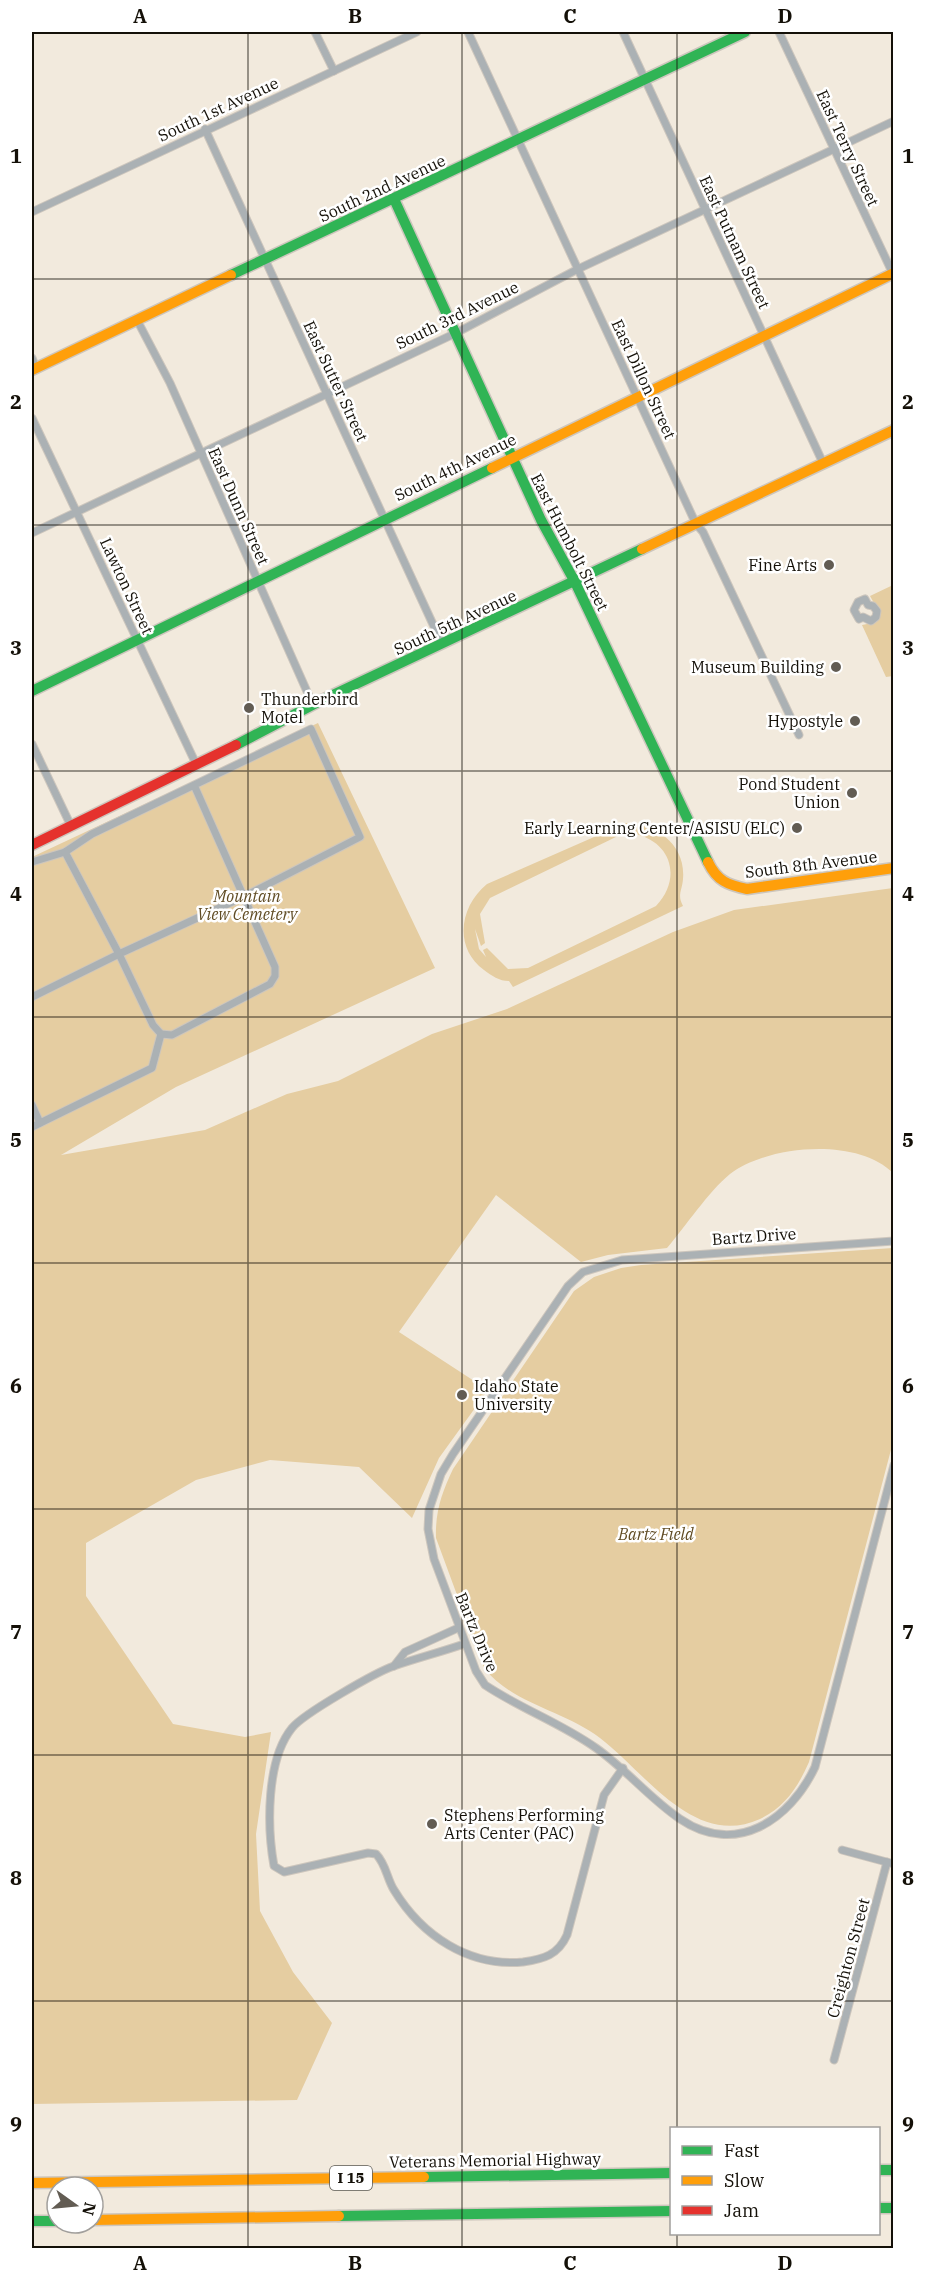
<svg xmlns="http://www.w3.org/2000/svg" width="925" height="2280" viewBox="0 0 925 2280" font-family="'IBM Plex Serif',serif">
<rect width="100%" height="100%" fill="#f2eadd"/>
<g fill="#e5cda1" fill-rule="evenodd">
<polygon points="893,585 893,676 886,677 862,625 872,623 880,614 870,596"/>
<path d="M 318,723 L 435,968 L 176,1087 L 61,1155 L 205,1130 L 287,1094 L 338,1081 L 432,1034 L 507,1009 L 673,932 L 734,910 L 893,888 L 893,1173 C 857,1137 768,1145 730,1174 C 709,1191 685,1227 667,1248 L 608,1255 L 581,1262 L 496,1195 L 399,1332 L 488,1390 L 439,1458 L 412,1518 L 359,1467 L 270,1460 L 196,1480 L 86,1543 L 86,1596 L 173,1724 L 245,1737 L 271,1732 L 256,1834 L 260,1911 L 293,1972 L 332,2023 L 297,2100 L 32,2104 L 32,857 Z"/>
<path d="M 626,823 C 657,824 686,845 683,879 C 682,891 677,895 683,906 L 513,987 L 509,981 C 499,981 492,976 484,970 C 453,947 460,906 487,884 ZM 635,834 C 672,842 682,879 656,906 L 528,968 L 508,969 L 487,948 L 483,950 L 486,957 L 479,949 L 475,929 L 481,946 L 485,943 L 480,914 L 490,898 L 618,836 Z"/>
<path d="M 893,1248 L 893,1442 L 809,1762 C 798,1787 785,1807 760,1819 C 694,1849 645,1772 600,1738 C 563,1710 514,1705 484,1668 L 436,1538 C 435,1512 442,1492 453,1469 L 574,1291 L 594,1277 L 621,1268 L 641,1265 Z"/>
</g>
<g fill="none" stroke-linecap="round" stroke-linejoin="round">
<defs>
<g id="street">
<polyline points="315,32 334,71"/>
<polyline points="468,32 696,524 703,532 799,735"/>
<polyline points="623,32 823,463"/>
<polyline points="779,32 894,276"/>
<polyline points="205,129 442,644"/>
<polyline points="32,212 417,32"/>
<polyline points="137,320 170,383 313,705"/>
<polyline points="32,358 36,368"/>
<polyline points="32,418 197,766"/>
<polyline points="32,533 456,333 578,269 894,121"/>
<polygon points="865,599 868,605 873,606 877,611 876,617 871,621 863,617 859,619 854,610 858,602"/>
<polyline points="32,744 71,826"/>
<polyline points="32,862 65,852 92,834 311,729 360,837 243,897 119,954 153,1025 161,1034 172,1035 270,984 275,976 275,967 194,785"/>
<polyline points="32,997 119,954 65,852"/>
<polyline points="32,1105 40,1123"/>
<polyline points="32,1127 152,1068 161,1034"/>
<path d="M 894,1241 L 622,1260 L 583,1272 L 568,1286 L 453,1454 L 441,1474 L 429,1510 L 428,1529 L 434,1559 L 476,1671 L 485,1685 C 521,1709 561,1723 596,1748 C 626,1769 649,1798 680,1819 C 736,1857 790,1820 815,1767 L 894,1465"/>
<path d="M 464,1644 C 441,1652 417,1658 394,1666 C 376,1672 303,1714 292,1728 C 266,1760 267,1827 274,1866 L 284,1872 L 368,1853 L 376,1854 C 386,1864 387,1879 394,1890 C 422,1936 469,1967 523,1962 C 544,1959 558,1955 567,1935 L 604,1795 L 623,1768"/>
<polyline points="394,1666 405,1652 458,1628"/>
<polyline points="842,1850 894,1864"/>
<polyline points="834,2060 887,1862"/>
</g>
<g id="fast">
<polyline points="394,199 541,520 575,582 708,862"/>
<polyline points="231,275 745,32"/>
<polyline points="32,691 492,468"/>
<polyline points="236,745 318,702 642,549"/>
<polyline points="878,2170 894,2170"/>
<polyline points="424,2177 672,2173"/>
<polyline points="878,2208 894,2208"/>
<polyline points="339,2216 672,2211"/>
<polyline points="32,2221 57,2221"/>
</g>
<g id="slow">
<polyline points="32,370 231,275"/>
<polyline points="492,468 894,273"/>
<polyline points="642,549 894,430"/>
<path d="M 708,862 C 717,881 728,885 747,889 L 894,868"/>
<polyline points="32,2183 424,2177"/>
<polyline points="93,2220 339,2216"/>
</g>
<polyline id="jam" points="32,845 236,745"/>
</defs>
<use href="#street" stroke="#cdc6bd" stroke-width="9"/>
<use href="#fast" stroke="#cdc6bd" stroke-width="13"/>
<use href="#slow" stroke="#cdc6bd" stroke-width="13"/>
<use href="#jam" stroke="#cdc6bd" stroke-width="13"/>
<use href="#street" stroke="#abb1b4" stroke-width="7"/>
<use href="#fast" stroke="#30b455" stroke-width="10"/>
<use href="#slow" stroke="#ff9f0a" stroke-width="10"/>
<use href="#jam" stroke="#e5322d" stroke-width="10"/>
</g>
<path fill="none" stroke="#141008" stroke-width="1.5" stroke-opacity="0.55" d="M 248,32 L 248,2248M 462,32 L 462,2248M 677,32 L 677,2128M 32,279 L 894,279M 32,525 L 894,525M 32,771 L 894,771M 32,1017 L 894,1017M 32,1263 L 894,1263M 32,1509 L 894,1509M 32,1755 L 894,1755M 32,2001 L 894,2001M 677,2234 L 677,2248"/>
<g fill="#625c53" stroke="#fff" stroke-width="2">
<circle cx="829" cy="565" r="6"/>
<circle cx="836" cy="667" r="6"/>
<circle cx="249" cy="708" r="6"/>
<circle cx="855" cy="721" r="6"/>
<circle cx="852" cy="793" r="6"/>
<circle cx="797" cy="828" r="6"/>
<circle cx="462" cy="1395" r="6"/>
<circle cx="432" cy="1824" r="6"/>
</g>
<g text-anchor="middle" stroke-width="5" stroke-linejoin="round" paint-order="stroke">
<rect fill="#fff" stroke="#5a5852" stroke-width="1.5" x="330" y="2166" width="42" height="24" rx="4.5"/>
<g font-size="15" font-weight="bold" fill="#141008">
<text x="351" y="2183">I 15</text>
</g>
<g font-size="16" fill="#141008" stroke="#fff">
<text transform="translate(218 109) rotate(-25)" y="6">South 1st Avenue</text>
<text transform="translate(848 148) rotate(65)" y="6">East Terry Street</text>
<text transform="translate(382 188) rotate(-25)" y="6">South 2nd Avenue</text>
<text transform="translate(735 242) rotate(65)" y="6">East Putnam Street</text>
<text transform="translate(457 315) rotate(-26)" y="6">South 3rd Avenue</text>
<text transform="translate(644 379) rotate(65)" y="6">East Dillon Street</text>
<text transform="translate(336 381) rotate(65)" y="6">East Sutter Street</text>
<text transform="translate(455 467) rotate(-26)" y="6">South 4th Avenue</text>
<text transform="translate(239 506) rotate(66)" y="6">East Dunn Street</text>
<text transform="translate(570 542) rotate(63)" y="6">East Humbolt Street</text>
<text transform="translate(127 586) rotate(65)" y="6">Lawton Street</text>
<text transform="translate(455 622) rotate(-25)" y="6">South 5th Avenue</text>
<text transform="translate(811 864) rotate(-7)" y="6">South 8th Avenue</text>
<text transform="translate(754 1236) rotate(-4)" y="6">Bartz Drive</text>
<text transform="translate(477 1632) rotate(67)" y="6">Bartz Drive</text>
<text transform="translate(848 1958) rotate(-75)" y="6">Creighton Street</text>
<text transform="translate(495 2160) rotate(-1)" y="6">Veterans Memorial Highway</text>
</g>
<g font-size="16" fill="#141008" stroke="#fff" text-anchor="end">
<text x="817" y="571">Fine Arts</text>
<text x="824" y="673">Museum Building</text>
<text x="261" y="705" text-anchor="start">Thunderbird<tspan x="261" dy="18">Motel</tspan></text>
<text x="843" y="727">Hypostyle</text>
<text x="840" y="790">Pond Student<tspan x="840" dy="18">Union</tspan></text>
<text x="785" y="834">Early Learning Center/ASISU (ELC)</text>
<text x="474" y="1392" text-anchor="start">Idaho State<tspan x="474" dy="18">University</tspan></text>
<text x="444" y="1821" text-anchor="start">Stephens Performing<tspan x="444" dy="18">Arts Center (PAC)</tspan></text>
</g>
<g font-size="16" font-style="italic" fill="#604c24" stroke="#fff">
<text x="247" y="902">Mountain<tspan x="247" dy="18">View Cemetery</tspan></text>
<text x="656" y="1540">Bartz Field</text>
</g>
</g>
<rect width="925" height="2280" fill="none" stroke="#ffffff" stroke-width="66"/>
<rect x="670" y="2127" width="210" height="108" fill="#ffffff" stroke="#a19f9c" stroke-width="1.5"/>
<rect x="682" y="2146" width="30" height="9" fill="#30b455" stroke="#a19f9c" stroke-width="1.5"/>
<text x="724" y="2157" font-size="18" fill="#141008">Fast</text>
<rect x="682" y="2176" width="30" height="9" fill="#ff9f0a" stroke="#a19f9c" stroke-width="1.5"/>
<text x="724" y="2187" font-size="18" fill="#141008">Slow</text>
<rect x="682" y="2206" width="30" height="9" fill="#e5322d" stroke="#a19f9c" stroke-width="1.5"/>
<text x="724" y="2217" font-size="18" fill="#141008">Jam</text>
<g transform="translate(75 2205) rotate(105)"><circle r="28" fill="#ffffff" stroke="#a19f9c" stroke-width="1.5"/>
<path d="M0-4.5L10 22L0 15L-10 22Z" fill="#625c53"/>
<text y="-9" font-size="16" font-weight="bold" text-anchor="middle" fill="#141008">N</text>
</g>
<rect x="33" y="33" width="859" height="2214" fill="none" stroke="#141008" stroke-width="2"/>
<g font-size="20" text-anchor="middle" font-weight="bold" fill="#141008">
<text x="140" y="23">A</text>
<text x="355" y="23">B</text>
<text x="570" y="23">C</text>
<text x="785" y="23">D</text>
<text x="16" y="163">1</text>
<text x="908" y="163">1</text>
<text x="16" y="409">2</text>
<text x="908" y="409">2</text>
<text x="16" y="655">3</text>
<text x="908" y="655">3</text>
<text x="16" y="901">4</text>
<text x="908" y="901">4</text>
<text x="16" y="1147">5</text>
<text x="908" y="1147">5</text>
<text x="16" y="1393">6</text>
<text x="908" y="1393">6</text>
<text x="16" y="1639">7</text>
<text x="908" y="1639">7</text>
<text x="16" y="1885">8</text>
<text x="908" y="1885">8</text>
<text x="16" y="2131">9</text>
<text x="908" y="2131">9</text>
<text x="140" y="2270">A</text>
<text x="355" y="2270">B</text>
<text x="570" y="2270">C</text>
<text x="785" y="2270">D</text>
</g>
</svg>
